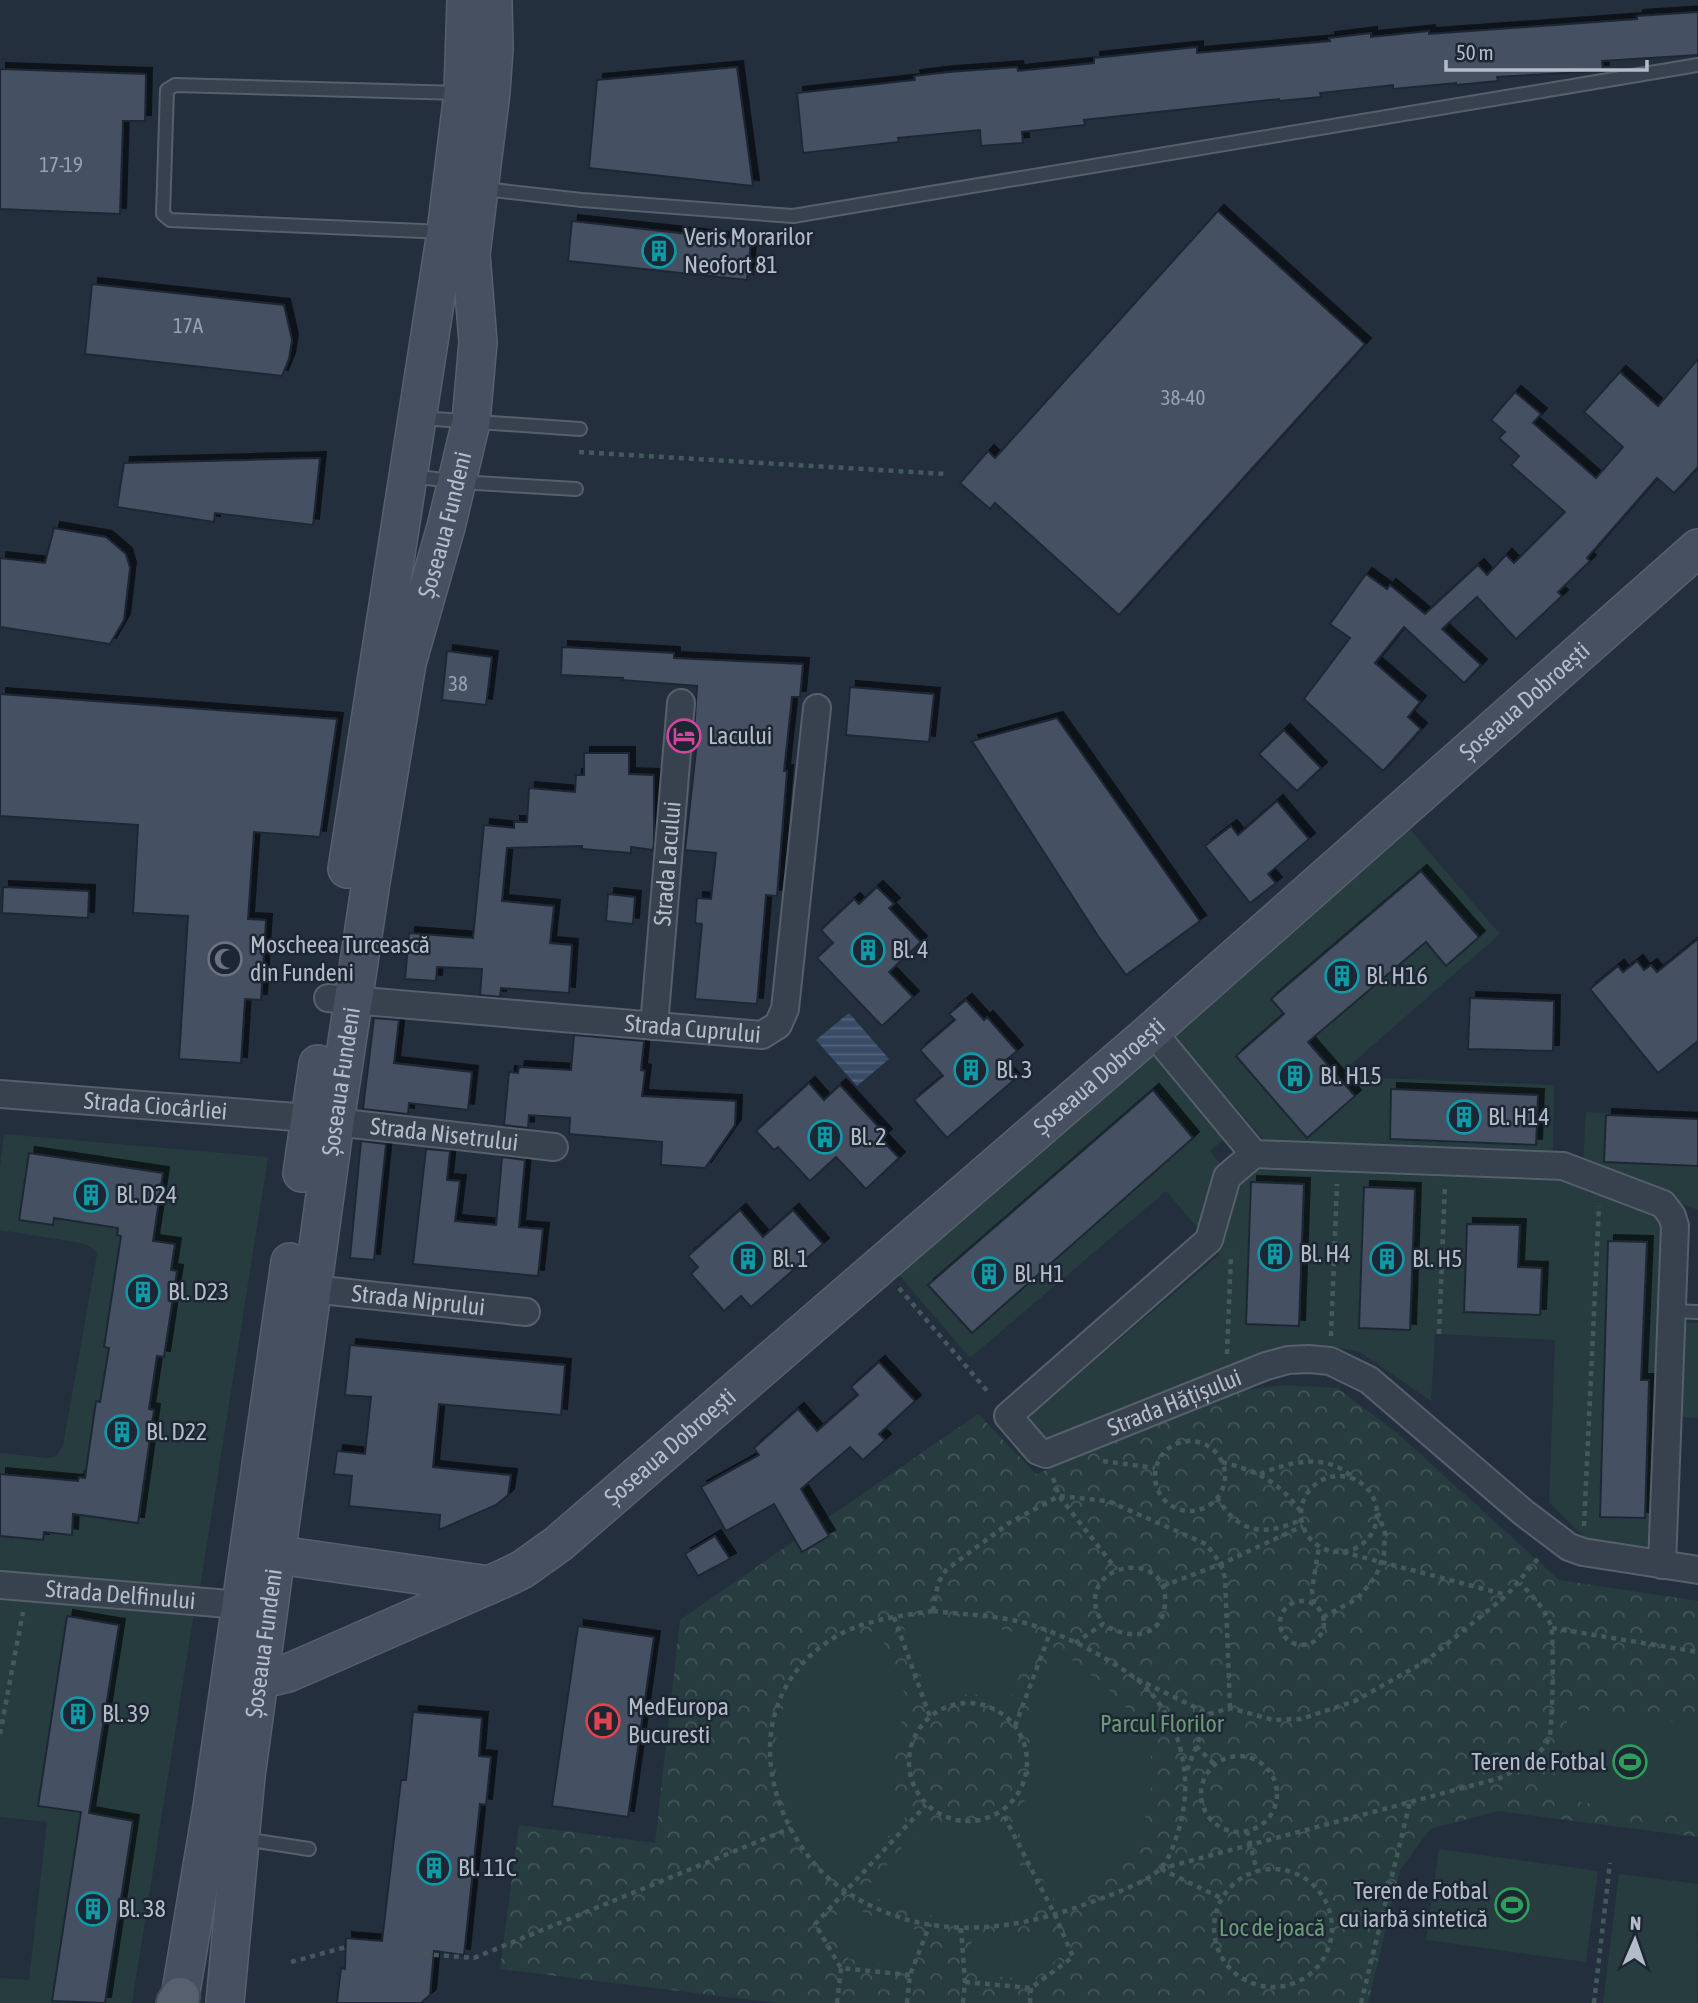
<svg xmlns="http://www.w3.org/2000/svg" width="1698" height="2003" viewBox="0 0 1698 2003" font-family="'Asap Condensed',sans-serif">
<defs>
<pattern id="park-crowns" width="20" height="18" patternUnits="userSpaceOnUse" patternTransform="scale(1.75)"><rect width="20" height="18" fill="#263c3f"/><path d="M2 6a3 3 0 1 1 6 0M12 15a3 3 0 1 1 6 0" fill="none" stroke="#435659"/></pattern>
<pattern id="water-rules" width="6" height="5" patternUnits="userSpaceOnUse" patternTransform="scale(1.75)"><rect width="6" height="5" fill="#394c67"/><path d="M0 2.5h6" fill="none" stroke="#53647b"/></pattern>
<filter id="shadow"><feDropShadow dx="6" dy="-6" stdDeviation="0" flood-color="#0009"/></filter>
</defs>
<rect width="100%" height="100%" fill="#242f3e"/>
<polygon fill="url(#park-crowns)" points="1284,1385 1337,1388 1397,1433 1559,1580 1698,1601 1698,1837 1498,1811 1430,1829 1400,1870 1368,2003 777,2003 500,1969 519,1825 655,1843 680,1620 978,1414 1036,1474 1244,1390"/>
<g fill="#263c3f">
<polygon points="1405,824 1500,934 1348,1067 1354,1077 1554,1085 1553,1152 1264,1140 1170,1031"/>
<polygon points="1148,1048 1225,1138 1210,1151 1224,1168 1564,1181 1652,1212 1662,1222 1666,1232 1655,1550 1585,1538 1549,1502 1555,1340 1435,1334 1431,1401 1360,1352 1319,1344 1278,1348 1045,1444 1024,1421 1220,1254 1166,1191 970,1358 894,1269"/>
<polygon points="1586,1112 1698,1117 1698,1210 1583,1167"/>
<polygon points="4,1134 268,1157 200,1588 0,1572 0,1453 48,1458 56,1456 63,1446 97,1254 91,1247 81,1243 0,1230 0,1167"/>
<polygon points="1682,1323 1698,1323 1698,1418 1678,1417"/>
<polygon points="0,1599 194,1613 132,2003 0,2003 0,1978 29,1980 47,1822 0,1817"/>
<path d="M 931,1619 C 967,1622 999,1626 1033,1639 L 1008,1705 C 981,1691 959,1692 930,1701 L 903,1624 Z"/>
<path d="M 878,1629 L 911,1709 C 883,1740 884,1782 907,1815 L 846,1884 C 820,1861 793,1833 782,1799 C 769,1756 775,1702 808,1668 C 827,1648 853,1639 878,1629 Z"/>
<path d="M 1053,1647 C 1081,1665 1135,1707 1147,1739 C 1152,1753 1153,1773 1151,1787 C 1146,1850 1109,1877 1057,1905 L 1011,1818 C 1036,1795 1044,1752 1023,1725 Z"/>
<polygon points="1569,1708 1698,1725 1698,1818 1557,1799"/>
<path d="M 927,1819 C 952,1830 972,1832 998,1825 L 1044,1908 C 979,1929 923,1920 863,1892 Z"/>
<polygon points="1439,1849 1598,1871 1586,1962 1426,1940"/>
<polygon points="1619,1874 1698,1884 1697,2003 1603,2003"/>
<path d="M 847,1903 C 870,1917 892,1925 918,1930 L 904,1967 L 849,1959 L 827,1925 Z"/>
<polygon points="1050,1928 1063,1954 1033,1980 975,1974 971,1939 1029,1933"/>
</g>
<polygon fill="url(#water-rules)" points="849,1013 889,1059 857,1086 816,1040"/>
<g fill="#455162" stroke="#1f2835" stroke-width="2" filter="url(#shadow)">
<polygon points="1698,12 1698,55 1602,61 1603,71 1497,77 1498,81 1456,85 1456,83 1393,89 1393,85 1320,93 1321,97 1279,101 1279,99 1084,120 1085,125 1022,132 1023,143 981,146 980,130 898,138 899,142 803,153 797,93 915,80 914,76 949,72 1017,67 1018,71 1094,63 1094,58 1197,47 1197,53 1330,41 1329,38 1371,33 1371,37 1429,31 1429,34 1637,19 1637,16"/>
<polygon points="737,67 753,186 589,168 597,80"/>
<polygon points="0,69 146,74 145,121 123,121 120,214 0,209"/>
<polygon points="1218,211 1365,344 1119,615 995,503 990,509 960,483 988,451 995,458"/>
<polygon points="572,221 751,241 747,280 568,261"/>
<polygon points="92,284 284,305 292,340 289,359 282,376 85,354"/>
<polygon points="1698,359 1698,467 1674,493 1657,478 1587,558 1590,561 1558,592 1562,596 1516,639 1477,597 1442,629 1481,665 1464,683 1404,627 1375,663 1420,702 1408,717 1421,729 1383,771 1304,699 1350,638 1330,624 1366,574 1387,589 1390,585 1425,614 1478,565 1487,575 1506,555 1514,563 1565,512 1511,465 1519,456 1499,438 1505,432 1491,420 1515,392 1541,414 1533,423 1596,478 1623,447 1584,412 1620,372 1658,406"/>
<polygon points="320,458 313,525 215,513 214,522 117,507 124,463"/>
<polygon points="54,528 106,537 126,554 130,568 124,620 110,644 0,627 0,558 45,563"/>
<polygon points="562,647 674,653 674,658 803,664 800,697 792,697 784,771 787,771 777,896 766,895 757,1004 695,999 702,924 695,923 697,898 711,899 716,853 685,850 698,733 694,733 697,686 622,680 623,678 561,675"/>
<polygon points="447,651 492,657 486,705 442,700"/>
<polygon points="850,687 934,694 929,742 846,735"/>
<polygon points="0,694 337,719 320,837 254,832 248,919 266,920 261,1000 245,999 241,1063 179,1059 188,916 133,913 138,825 0,816"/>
<polygon points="1057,718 1200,921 1126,975 1098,936 972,741"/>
<polygon points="1284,730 1321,768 1297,791 1259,754"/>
<polygon points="584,753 629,753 629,774 654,775 654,843 653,850 631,847 631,853 582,849 582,846 507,848 502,901 554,906 550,943 572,945 569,993 501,988 500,997 480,995 482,969 437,967 436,981 405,979 409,933 473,938 484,825 514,828 514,822 527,822 529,788 575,792 576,775 584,775"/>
<polygon points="1277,801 1309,839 1268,874 1276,883 1250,903 1205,846 1231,826 1238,835"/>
<polygon points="1421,871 1479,937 1446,966 1426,942 1308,1042 1355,1096 1307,1138 1236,1056 1284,1014 1271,999"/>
<polygon points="3,887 89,891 88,918 2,913"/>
<polygon points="877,887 894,904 889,908 921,942 889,972 913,997 882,1026 817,958 833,943 821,930 854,899 859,904"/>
<polygon points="608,894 635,897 633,924 606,921"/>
<polygon points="1698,939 1698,1041 1658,1073 1590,989 1618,966 1623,972 1637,961 1644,970 1651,965 1657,972"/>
<polygon points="1470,998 1554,1001 1553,1051 1468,1049"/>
<polygon points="966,1000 984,1020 987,1017 1017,1051 1000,1065 1014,1080 947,1138 914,1100 943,1076 920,1050 955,1020 949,1014"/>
<polygon points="374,1018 399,1020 394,1063 472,1072 468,1110 409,1103 408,1114 363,1109"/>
<polygon points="574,1035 644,1041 641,1070 645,1071 642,1096 736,1101 735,1125 705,1168 661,1165 662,1142 569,1134 570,1118 529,1115 528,1128 504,1125 509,1072 518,1073 519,1067 571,1070"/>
<polygon points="809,1083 824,1100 840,1085 886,1135 881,1139 899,1158 866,1189 836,1157 810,1181 778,1147 774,1150 756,1131"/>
<polygon points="1391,1089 1538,1095 1536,1145 1390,1139"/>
<polygon points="1153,1090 1193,1138 972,1333 928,1285"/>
<polygon points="1606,1115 1698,1119 1698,1166 1604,1162"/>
<polygon points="361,1141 386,1144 374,1260 350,1258"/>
<polygon points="426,1149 450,1151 447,1180 460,1181 455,1221 496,1225 502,1157 525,1160 519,1227 543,1229 538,1276 413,1264"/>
<polygon points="29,1153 163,1173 153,1241 175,1244 171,1270 177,1271 164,1357 157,1356 149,1409 154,1410 138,1523 73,1514 72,1535 44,1532 43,1540 0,1536 0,1474 78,1481 79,1477 85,1478 96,1401 100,1402 109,1348 104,1347 121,1236 117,1235 118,1228 54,1218 53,1225 19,1220"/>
<polygon points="1251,1182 1304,1184 1299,1326 1246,1324"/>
<polygon points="1364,1187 1415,1189 1410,1330 1359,1328"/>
<polygon points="740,1210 763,1237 793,1210 823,1244 751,1307 741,1296 724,1311 691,1274 698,1267 688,1256"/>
<polygon points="1467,1224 1520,1225 1518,1267 1542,1268 1540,1315 1464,1312"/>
<polygon points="1608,1241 1647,1242 1641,1380 1649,1380 1645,1518 1600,1517"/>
<polygon points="350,1345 565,1365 561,1415 439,1404 433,1467 511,1475 508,1495 496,1505 439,1530 440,1515 349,1506 352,1476 334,1474 337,1451 365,1454 371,1397 345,1395"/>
<polygon points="879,1362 915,1401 879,1434 885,1440 863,1460 850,1447 801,1489 829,1536 802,1552 774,1504 726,1531 701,1487 759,1455 754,1448 798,1409 817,1431 858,1395 851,1387"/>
<polygon points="715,1536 730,1559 698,1576 685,1554"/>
<polygon points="67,1616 119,1625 89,1813 133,1821 105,2003 52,2001 81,1812 38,1806"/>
<polygon points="578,1626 654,1637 628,1817 552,1806"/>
<polygon points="413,1712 482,1718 479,1756 491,1757 486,1805 480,1804 464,1955 434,1951 430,1995 421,2003 337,2003 341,1968 345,1969 346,1938 382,1941 401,1780 406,1780"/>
</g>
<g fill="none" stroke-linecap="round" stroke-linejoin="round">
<defs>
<g id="lane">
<polyline points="484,189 582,200 793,216 1698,65"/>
<polyline points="445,232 170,220 163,214 167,90 175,85 460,93"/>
<polyline points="420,418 580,429"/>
<polyline points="412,476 458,482 576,489"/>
<polyline points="1672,1311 1698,1312"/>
<polyline points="244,1839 309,1849"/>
</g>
<g id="street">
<path id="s1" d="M 328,998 L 762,1035 L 778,1025 L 785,1009 L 817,708"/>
<path id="s2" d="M 654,1026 L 681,703"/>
<polyline points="1152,1031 1254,1154"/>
<path id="s3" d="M 0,1094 L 309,1118"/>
<path id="s4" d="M 335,1122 L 554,1147"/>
<path id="s5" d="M 312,1289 L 526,1312"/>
<path id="s6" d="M 1662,1565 L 1675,1226 L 1672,1216 L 1663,1204 L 1563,1166 L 1254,1154 L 1227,1177 L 1209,1240 L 1008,1416 L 1038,1451 L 1046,1454 L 1266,1366 L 1288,1360 L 1309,1359 L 1330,1361 L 1369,1380 L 1524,1513 L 1569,1547 L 1583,1552 L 1698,1570"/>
<path id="s7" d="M 0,1585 L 241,1605"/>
</g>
<g id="secondary">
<polyline points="347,869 446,232 463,93 466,0"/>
<polyline points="302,1173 318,1064"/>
<polyline points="251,1551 489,1585"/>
<path id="s8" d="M 235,1674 L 271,1677 L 288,1673 L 507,1577 L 523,1569 L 558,1544 L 1152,1031 L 1698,548"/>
<polyline points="179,2003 212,1807 290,1262"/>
<path id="s9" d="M 225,2003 L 246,1776 L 335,1122 L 371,882 L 407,663 L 446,527 L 471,422 L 478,342 L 471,254 L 491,92 L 494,49 L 493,0"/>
</g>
<polyline id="primary" points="176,2003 180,1997"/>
</defs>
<use href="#lane" stroke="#565f6c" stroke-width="16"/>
<use href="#street" stroke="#565f6c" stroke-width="30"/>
<use href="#secondary" stroke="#565f6c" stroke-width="40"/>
<use href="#primary" stroke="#414a57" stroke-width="42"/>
<g stroke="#44595c" stroke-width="4.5" stroke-dasharray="5 5" stroke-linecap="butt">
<polyline points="579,452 946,474"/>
<polyline points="899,1288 989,1393"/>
<polyline points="1439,1334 1445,1185"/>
<polyline points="1331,1336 1337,1184"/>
<polyline points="1227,1354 1231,1254"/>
<circle cx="1190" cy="1476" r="35"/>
<polyline points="1103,1461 1155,1468"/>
<path d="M 1222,1462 C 1259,1472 1278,1481 1301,1512"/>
<path d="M 1260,1474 C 1292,1461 1329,1452 1355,1480"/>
<circle cx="1339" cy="1514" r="38"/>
<polyline points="1053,1478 1059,1496 1116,1569"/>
<path d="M 1217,1497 C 1238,1534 1265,1537 1302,1519"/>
<polyline points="1584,1526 1599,1206"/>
<polyline points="1343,1552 1507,1595"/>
<polyline points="1163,1586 1221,1564 1303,1526"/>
<circle cx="1302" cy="1623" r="22"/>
<polyline points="1314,1604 1312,1590 1319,1546"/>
<path d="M 933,1611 C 966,1615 1000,1615 1032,1625 C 1066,1636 1101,1654 1131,1675 C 1180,1711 1196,1776 1178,1832 C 1174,1844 1169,1860 1160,1869 C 1146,1883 1106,1897 1086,1904 C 1029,1925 968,1936 908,1920 C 877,1911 845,1895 822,1872 C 757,1804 745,1694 832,1639 C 861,1620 900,1616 933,1611 Z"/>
<polyline points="933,1611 938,1583 946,1570 1009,1523 1059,1496 1108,1501 1206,1544 1221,1564 1225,1578 1230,1708"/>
<polyline points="894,1617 930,1717"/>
<polyline points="1323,1617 1357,1599 1376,1576 1384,1554 1385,1533 1378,1513"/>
<polyline points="1552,1628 1698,1652"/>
<path d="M 1075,1643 L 1103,1624 C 1127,1640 1162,1640 1165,1604 C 1170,1543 1066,1565 1103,1624"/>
<polyline points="1137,1679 1209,1714"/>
<circle cx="968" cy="1762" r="59"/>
<polyline points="1015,1726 1050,1633"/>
<polyline points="0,1734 23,1612"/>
<polyline points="1196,1746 1216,1766"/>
<circle cx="1239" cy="1794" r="38"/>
<polyline points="1187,1770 1209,1714 1230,1708 1273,1720 1301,1719 1355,1701 1426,1661 1507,1595 1541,1555"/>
<polyline points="1247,1831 1257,1872"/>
<circle cx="1273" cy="1928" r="59"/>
<path d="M 1160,1869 L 1500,1778 C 1516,1770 1542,1756 1549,1738 C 1553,1731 1554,1635 1551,1626 C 1545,1608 1532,1596 1520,1583"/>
<polyline points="1161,1869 1221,1898"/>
<polyline points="961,1928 965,1982 963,2003"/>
<polyline points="424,1954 474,1958 791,1828"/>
<polyline points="291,1962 346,1947"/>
<polyline points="910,1975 841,1968 815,1924 926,1805"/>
<polyline points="965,1982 1031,1988 1073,1957 1055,1915 1002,1812"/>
<polyline points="837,2003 841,1968"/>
<polyline points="907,2003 910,1975 930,1924"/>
<polyline points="1030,2003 1031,1988"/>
<polyline points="1361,2003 1410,1802"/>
<polyline points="1594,2003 1610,1863"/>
</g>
<use href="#lane" stroke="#38414e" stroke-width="12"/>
<use href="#street" stroke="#38414e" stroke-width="26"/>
<use href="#secondary" stroke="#465061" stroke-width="37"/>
<use href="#primary" stroke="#56606e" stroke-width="38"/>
</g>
<defs>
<symbol id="building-ring" viewBox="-11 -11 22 22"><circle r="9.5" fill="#1d2633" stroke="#0f9aa8" stroke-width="1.5"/><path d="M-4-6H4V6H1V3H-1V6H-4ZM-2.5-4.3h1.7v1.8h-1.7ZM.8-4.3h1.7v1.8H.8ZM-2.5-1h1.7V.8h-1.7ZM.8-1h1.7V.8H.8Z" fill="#0f9aa8"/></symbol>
<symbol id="hotel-ring" viewBox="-11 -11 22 22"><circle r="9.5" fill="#1d2633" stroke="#d1479c" stroke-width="1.5"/><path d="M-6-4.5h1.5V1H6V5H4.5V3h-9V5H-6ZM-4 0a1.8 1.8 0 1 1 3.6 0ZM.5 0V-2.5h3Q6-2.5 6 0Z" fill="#d1479c"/></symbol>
<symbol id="mosque-ring" viewBox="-11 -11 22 22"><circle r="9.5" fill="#1d2633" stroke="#6b7280" stroke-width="1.5"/><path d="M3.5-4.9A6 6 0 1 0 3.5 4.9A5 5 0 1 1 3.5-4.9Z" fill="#6b7280"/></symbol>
<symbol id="hospital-ring" viewBox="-11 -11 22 22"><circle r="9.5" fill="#1d2633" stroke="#e0444e" stroke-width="1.5"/><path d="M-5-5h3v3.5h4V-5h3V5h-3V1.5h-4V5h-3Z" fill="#e0444e"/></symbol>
<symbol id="stadium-ring" viewBox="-11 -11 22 22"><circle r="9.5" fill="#1d2633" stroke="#2e9e5b" stroke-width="1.5"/><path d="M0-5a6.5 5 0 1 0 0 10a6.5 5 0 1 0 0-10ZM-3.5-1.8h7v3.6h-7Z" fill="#2e9e5b"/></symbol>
</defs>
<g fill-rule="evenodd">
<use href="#building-ring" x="640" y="232" width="38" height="38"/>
<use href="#hotel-ring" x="665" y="717" width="38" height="38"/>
<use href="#building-ring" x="849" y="931" width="38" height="38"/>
<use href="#mosque-ring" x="206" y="940" width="38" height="38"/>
<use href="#building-ring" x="1323" y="957" width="38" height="38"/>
<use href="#building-ring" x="952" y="1051" width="38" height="38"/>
<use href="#building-ring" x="1276" y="1057" width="38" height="38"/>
<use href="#building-ring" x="1445" y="1098" width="38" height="38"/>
<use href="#building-ring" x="806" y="1118" width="38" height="38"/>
<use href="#building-ring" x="72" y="1176" width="38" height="38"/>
<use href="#building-ring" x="1256" y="1235" width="38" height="38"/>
<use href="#building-ring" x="729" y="1240" width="38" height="38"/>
<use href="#building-ring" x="1368" y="1240" width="38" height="38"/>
<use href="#building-ring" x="970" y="1255" width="38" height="38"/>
<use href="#building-ring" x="124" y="1273" width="38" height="38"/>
<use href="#building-ring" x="103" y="1413" width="38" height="38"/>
<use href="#building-ring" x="59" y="1695" width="38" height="38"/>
<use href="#hospital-ring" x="584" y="1702" width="38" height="38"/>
<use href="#stadium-ring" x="1611" y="1743" width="38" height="38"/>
<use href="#building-ring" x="415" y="1849" width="38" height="38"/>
<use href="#stadium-ring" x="1493" y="1886" width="38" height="38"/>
<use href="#building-ring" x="74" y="1890" width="38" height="38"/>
</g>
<g text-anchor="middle" stroke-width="5" stroke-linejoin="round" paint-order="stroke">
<g font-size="21" fill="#98a1af">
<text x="61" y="172">17-19</text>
<text x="188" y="333">17A</text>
<text x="1183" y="405">38-40</text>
<text x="458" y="691">38</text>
</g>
<g font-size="24" fill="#b4bcc9" stroke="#1d2633" text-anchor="start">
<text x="684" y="245">Veris Morarilor<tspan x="684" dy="28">Neofort 81</tspan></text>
<text x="708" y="744">Lacului</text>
<text x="250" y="953">Moscheea Turcească<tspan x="250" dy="28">din Fundeni</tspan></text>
<text x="892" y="958">Bl. 4</text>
<text x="1366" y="984">Bl. H16</text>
<text x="996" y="1078">Bl. 3</text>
<text x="1320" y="1084">Bl. H15</text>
<text x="1488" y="1125">Bl. H14</text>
<text x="850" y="1145">Bl. 2</text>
<text x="116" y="1203">Bl. D24</text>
<text x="1300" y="1262">Bl. H4</text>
<text x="772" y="1267">Bl. 1</text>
<text x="1412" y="1267">Bl. H5</text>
<text x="1014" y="1282">Bl. H1</text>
<text x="168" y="1300">Bl. D23</text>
<text x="146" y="1440">Bl. D22</text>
<text x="628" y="1715">MedEuropa<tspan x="628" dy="28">Bucuresti</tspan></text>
<text x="102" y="1722">Bl. 39</text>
<text x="1606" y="1770" text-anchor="end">Teren de Fotbal</text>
<text x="458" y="1876">Bl. 11C</text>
<text x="1488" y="1899" text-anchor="end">Teren de Fotbal<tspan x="1488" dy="28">cu iarbă sintetică</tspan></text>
<text x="118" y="1917">Bl. 38</text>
</g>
<g font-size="24" fill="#b4bcc9" stroke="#1d2633">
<text dy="8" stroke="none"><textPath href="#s9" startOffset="1496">Șoseaua Fundeni</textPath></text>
<text dy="8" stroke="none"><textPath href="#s8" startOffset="1636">Șoseaua Dobroești</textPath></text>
<text dy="8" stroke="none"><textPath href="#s2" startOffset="163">Strada Lacului</textPath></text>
<text dy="8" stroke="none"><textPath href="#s1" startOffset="366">Strada Cuprului</textPath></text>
<text dy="8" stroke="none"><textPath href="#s8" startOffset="1069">Șoseaua Dobroești</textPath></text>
<text dy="8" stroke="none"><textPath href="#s9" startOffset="929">Șoseaua Fundeni</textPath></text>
<text dy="8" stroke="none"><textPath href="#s3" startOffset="156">Strada Ciocârliei</textPath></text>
<text dy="8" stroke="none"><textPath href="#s4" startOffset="110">Strada Nisetrului</textPath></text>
<text dy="8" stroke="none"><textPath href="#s5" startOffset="107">Strada Niprului</textPath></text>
<text dy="8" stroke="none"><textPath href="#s6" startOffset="1342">Strada Hățișului</textPath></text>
<text dy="8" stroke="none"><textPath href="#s8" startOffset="502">Șoseaua Dobroești</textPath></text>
<text dy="8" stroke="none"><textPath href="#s7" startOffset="121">Strada Delfinului</textPath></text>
<text dy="8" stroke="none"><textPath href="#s9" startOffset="362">Șoseaua Fundeni</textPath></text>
</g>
<g font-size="24" fill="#6b9a76" stroke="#1d2633">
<text x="1162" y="1732">Parcul Florilor</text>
<text x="1272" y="1936">Loc de joacă</text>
</g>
</g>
<g transform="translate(1635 1940) rotate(2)" stroke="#1d2633" stroke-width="5" paint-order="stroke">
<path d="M0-5L12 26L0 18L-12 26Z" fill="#b4bcc9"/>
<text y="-10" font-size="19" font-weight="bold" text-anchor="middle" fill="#b4bcc9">N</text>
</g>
<path d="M1446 60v10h201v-10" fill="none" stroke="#b4bcc9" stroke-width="3.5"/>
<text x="1456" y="60" font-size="21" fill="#b4bcc9" stroke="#1d2633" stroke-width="5" paint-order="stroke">50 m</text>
</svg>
